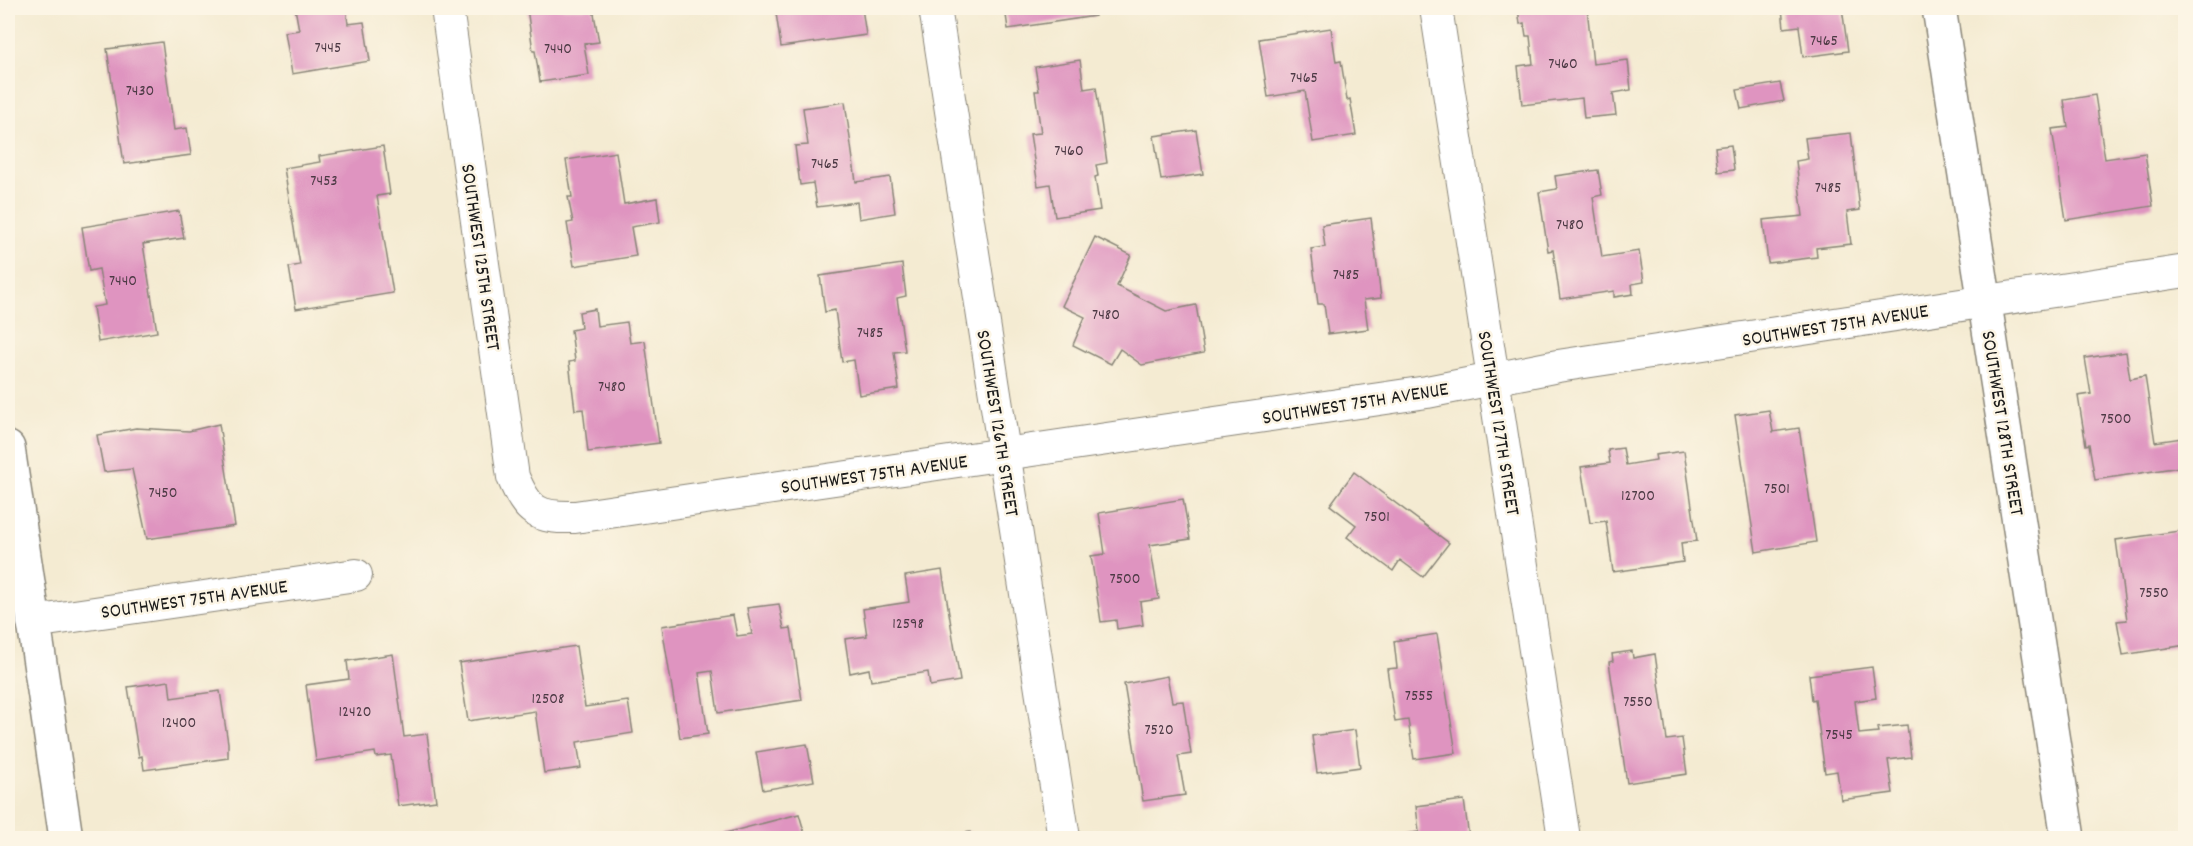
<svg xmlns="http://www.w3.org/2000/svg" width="2193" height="846" viewBox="0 0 2193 846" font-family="Dekko,sans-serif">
<rect width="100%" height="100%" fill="#fcf5e5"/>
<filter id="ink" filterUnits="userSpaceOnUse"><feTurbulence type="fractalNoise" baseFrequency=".0167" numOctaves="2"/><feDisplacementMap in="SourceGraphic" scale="12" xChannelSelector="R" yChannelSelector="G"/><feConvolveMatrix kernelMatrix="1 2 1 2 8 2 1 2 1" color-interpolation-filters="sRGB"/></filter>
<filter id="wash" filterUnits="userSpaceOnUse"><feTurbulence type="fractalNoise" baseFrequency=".008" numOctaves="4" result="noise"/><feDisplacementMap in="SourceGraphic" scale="24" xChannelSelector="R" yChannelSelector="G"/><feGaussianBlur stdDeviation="1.35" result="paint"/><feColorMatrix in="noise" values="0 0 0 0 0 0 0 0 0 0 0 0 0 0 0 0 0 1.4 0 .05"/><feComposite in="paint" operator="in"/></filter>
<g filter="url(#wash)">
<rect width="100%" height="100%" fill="#f4ebd2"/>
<g id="blocks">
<g fill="#df94c0">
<polygon points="295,8 346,8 348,24 364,22 370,61 292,74 285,32 299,30"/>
<polygon points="527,8 593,8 599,42 584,44 589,75 540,82 535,51 533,51"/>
<polygon points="805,8 862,8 866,35 781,47 776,13 805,9"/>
<polygon points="1005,8 1094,8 1095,16 1008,29"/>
<polygon points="1518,8 1587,8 1593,64 1628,60 1631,90 1613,93 1616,115 1584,118 1582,98 1522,105 1518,66 1533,64 1530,36 1526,36 1524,23 1520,24"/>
<polygon points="1782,8 1842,8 1848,51 1803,57 1799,26 1784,28"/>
<polygon points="1331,28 1336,62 1341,61 1347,100 1350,99 1356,135 1313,142 1305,91 1268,97 1259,39"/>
<polygon points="162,42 174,130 187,128 191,155 124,164 107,49"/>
<polygon points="1080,60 1084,89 1096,87 1107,163 1096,165 1098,176 1095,177 1100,210 1055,217 1050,184 1038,186 1030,134 1041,133 1035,91 1039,91 1035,67"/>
<polygon points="1780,83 1784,101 1741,109 1737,90"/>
<polygon points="2095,95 2105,159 2145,153 2153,206 2066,220 2052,129 2068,127 2064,100"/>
<polygon points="845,102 856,182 890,177 895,213 859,219 857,202 817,207 813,183 800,185 795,146 808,145 803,108"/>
<polygon points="1196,130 1203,174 1161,180 1154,136"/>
<polygon points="1851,133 1860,210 1847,212 1851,244 1816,248 1817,257 1768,263 1763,220 1803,216 1796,161 1808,159 1805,138"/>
<polygon points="1731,145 1734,170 1718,172 1715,147"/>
<polygon points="383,146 390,194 377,196 393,293 296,309 289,267 300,265 284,168 320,162 319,156"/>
<polygon points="616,152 624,204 657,198 660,222 631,227 636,256 574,266 567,223 573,222 568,197 572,197 566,160"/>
<polygon points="1598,170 1602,195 1593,197 1602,257 1639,251 1644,282 1632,284 1633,294 1614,297 1614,291 1560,299 1553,250 1548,251 1539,192 1557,189 1555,176"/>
<polygon points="179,211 184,238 143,244 157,332 98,342 93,307 105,305 99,269 89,271 82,227"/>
<polygon points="1371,218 1381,298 1364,300 1368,329 1328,334 1324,304 1318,304 1311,249 1325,247 1322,225"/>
<polygon points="1095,237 1131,255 1117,286 1166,311 1196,305 1204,353 1142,365 1120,349 1111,364 1073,345 1085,317 1062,306"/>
<polygon points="902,264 906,296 897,298 905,351 894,352 899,389 859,395 854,360 842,362 835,310 825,312 820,276"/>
<polygon points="595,309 597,326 627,322 630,343 645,341 659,443 588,452 583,409 575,410 569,362 575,361 571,330 581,328 579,312"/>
<polygon points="2126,352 2130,379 2145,376 2155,442 2182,438 2186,466 2095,480 2089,444 2086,445 2078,396 2091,394 2085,358"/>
<polygon points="1769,410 1773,432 1799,428 1816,542 1756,552 1735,415"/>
<polygon points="219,424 235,526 147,539 132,469 104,472 97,435 136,428 189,431"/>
<polygon points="1623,448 1626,465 1656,460 1655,455 1684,451 1697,541 1681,543 1683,562 1613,572 1606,521 1590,523 1581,467 1610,463 1608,450"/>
<polygon points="1354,472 1449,543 1423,577 1400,560 1393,571 1347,537 1356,525 1330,505"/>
<polygon points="1183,499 1190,539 1150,545 1159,599 1140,602 1143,625 1117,629 1116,620 1101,622 1091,556 1105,554 1099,513"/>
<polygon points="2186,530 2186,645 2123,655 2117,621 2127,620 2116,540"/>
<polygon points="942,570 960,681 930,686 928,672 871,681 869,669 850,673 845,639 867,636 863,609 909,602 905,576"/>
<polygon points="779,604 784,629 791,628 802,700 718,713 712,671 699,673 708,734 680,738 662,626 733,615 737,636 752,634 747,608"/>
<polygon points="1437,634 1456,753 1414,759 1408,720 1395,722 1387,669 1397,668 1394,641"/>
<polygon points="576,646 585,707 628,701 633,733 577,742 581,768 544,773 535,711 468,721 459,663"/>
<polygon points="1632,651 1633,658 1655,654 1667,740 1682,738 1687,774 1627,783 1609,662 1613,661 1612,654"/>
<polygon points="393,654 404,737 427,734 436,801 398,806 391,755 376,757 375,752 316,761 306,685 349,679 347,661"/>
<polygon points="1872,667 1876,698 1855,701 1859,734 1878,732 1877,728 1907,725 1911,757 1888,760 1893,793 1841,800 1837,771 1825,773 1815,699 1812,700 1809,675"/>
<polygon points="1167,676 1172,702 1183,701 1191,754 1178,756 1185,795 1143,801 1124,684"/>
<polygon points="169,681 171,698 220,691 228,743 228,758 144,770 142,756 139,757 128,687"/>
<polygon points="1355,730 1360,767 1317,773 1312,736"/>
<polygon points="807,744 814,781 763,790 756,752"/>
<polygon points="1464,800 1469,838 1405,838 1405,834 1419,832 1416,806"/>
<polygon points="799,814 806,838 706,838"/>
<polygon points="970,832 971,838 937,838 937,837"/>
</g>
</g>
</g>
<g filter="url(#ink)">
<use href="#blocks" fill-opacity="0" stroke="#888477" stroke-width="1.5"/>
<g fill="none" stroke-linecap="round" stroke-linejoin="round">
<defs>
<g id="minor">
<path d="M 447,8 L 513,477 C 528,512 537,518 575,517 L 1427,392 L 1558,366 L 2186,271"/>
<polyline points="935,8 1064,838"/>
<polyline points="1436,8 1564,838"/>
<polyline points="33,622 356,575"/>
</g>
<g id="tertiary">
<polyline points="1939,8 2068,838"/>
<polyline points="8,448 66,838"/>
</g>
</defs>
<use href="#minor" stroke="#888477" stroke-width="34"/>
<use href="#tertiary" stroke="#888477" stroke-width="36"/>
<use href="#minor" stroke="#fff" stroke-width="32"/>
<use href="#tertiary" stroke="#fff" stroke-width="33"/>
</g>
</g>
<g text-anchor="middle" stroke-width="5" stroke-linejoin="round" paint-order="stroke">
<g font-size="16" fill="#4d3a45">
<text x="1824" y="45">7465</text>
<text x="328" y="52">7445</text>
<text x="558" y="53">7440</text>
<text x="1563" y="68">7460</text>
<text x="1304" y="82">7465</text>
<text x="140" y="95">7430</text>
<text x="1069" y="155">7460</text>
<text x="825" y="168">7465</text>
<text x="324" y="185">7453</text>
<text x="1828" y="192">7485</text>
<text x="1570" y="229">7480</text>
<text x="1346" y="279">7485</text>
<text x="123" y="285">7440</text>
<text x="1106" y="319">7480</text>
<text x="870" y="337">7485</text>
<text x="612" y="391">7480</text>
<text x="2116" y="423">7500</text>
<text x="1777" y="493">7501</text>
<text x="163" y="497">7450</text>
<text x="1638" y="500">12700</text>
<text x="1377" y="521">7501</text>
<text x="1125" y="583">7500</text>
<text x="2154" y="597">7550</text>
<text x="908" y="628">12598</text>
<text x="1419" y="700">7555</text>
<text x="548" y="703">12508</text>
<text x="1638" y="706">7550</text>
<text x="355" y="716">12420</text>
<text x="179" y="727">12400</text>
<text x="1159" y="734">7520</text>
<text x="1839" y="739">7545</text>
</g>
<g font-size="20" fill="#1c1c1c" stroke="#fcf5e5">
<text transform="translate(482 257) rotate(82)" y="7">SOUTHWEST 125TH STREET</text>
<text transform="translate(1835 324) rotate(-9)" y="7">SOUTHWEST 75TH AVENUE</text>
<text transform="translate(1355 402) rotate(-9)" y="7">SOUTHWEST 75TH AVENUE</text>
<text transform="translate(999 423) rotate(81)" y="7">SOUTHWEST 126TH STREET</text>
<text transform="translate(1500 423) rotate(81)" y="7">SOUTHWEST 127TH STREET</text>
<text transform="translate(2004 423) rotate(81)" y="7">SOUTHWEST 128TH STREET</text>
<text transform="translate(874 473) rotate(-8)" y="7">SOUTHWEST 75TH AVENUE</text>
<text transform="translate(194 598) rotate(-8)" y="7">SOUTHWEST 75TH AVENUE</text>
</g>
</g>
<rect width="2193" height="846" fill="none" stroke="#fcf5e5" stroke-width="30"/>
</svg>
